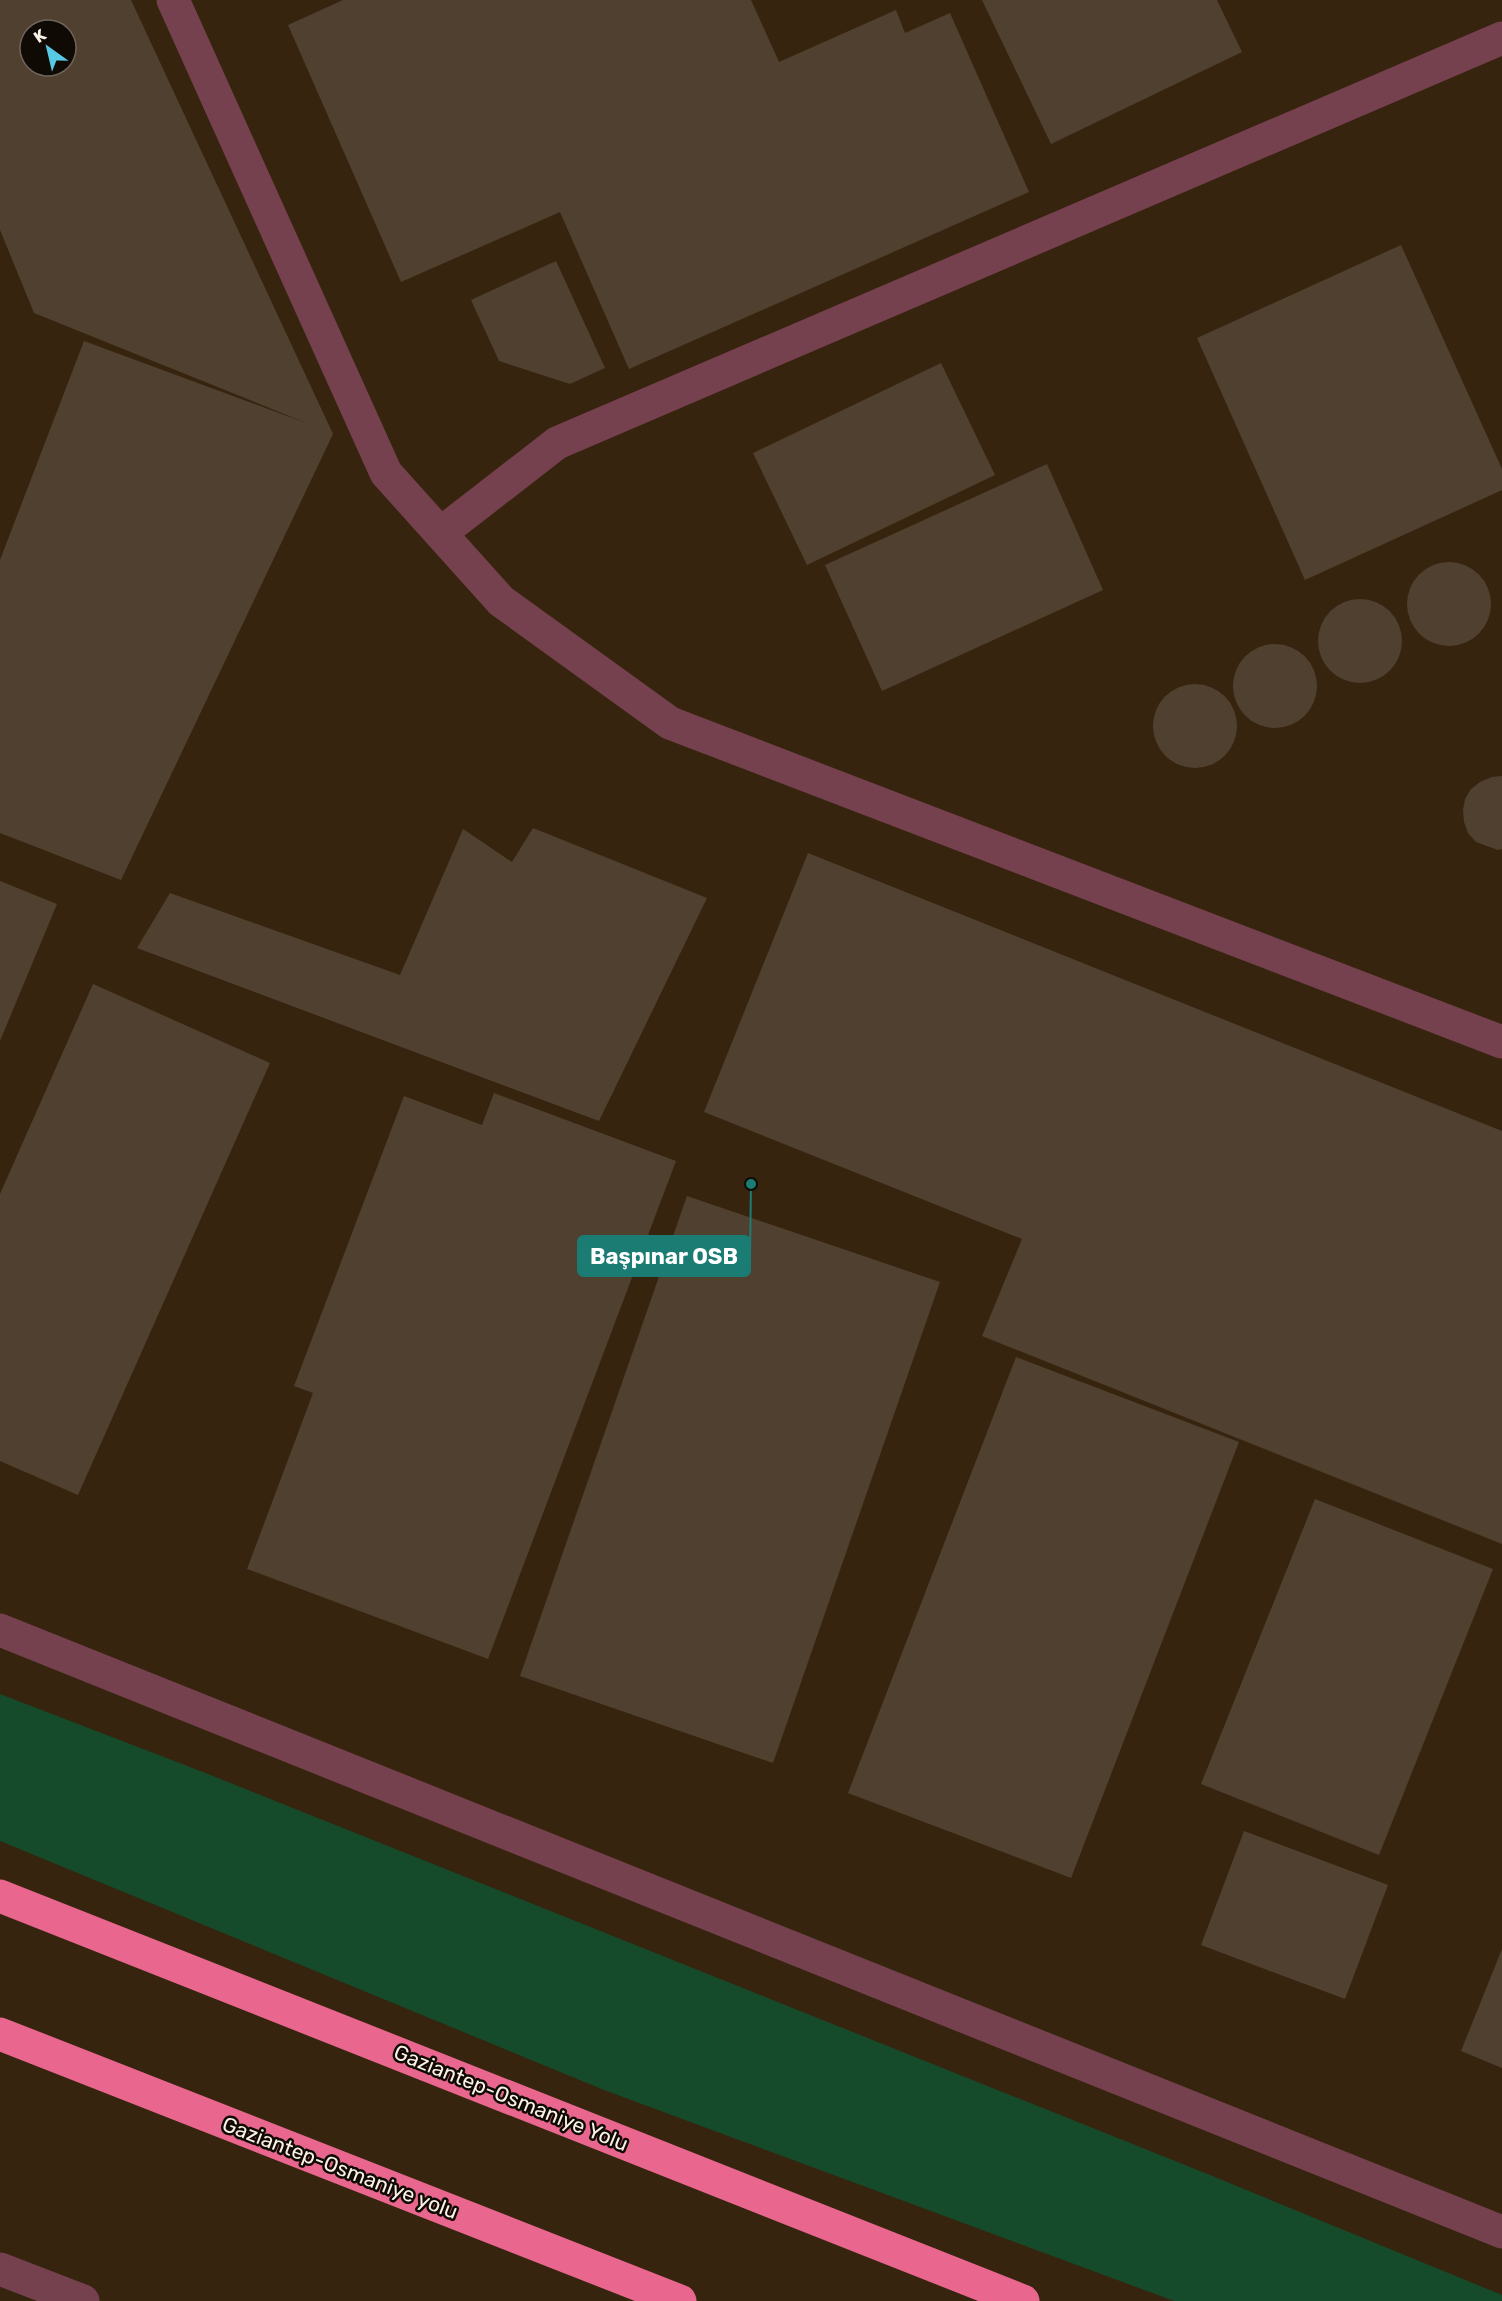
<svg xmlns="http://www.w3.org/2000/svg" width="1502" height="2301" viewBox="0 0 1502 2301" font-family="Rubik,sans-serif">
<rect width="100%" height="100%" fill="#2d1e0e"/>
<path fill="#37240e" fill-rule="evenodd" d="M 0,0 L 1502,0 L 1502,2301 L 0,2301 ZM 30,30 L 66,30 L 66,66 L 30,66 Z"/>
<polygon fill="#154a2a" points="0,1694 203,1772 1205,2173 1502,2295 1502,2301 1174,2301 604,2090 0,1841"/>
<g fill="#50402f" fill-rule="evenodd">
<path d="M 0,0 L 131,0 L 333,434 L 121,880 L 0,833 L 0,560 L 84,341 L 309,424 L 34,313 L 0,230 ZM 30,30 L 66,30 L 66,66 L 30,66 Z"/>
<polygon points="343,0 751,0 779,62 896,10 905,33 950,13 1029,192 629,369 560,212 401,282 288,25"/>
<polygon points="982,0 1217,0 1242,52 1051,144"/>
<polygon points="1401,245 1502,469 1502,490 1305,580 1197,338"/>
<polygon points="556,261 605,368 570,384 499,361 471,300"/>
<polygon points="941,363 995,475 807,565 753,453"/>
<polygon points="1047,464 1103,590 882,691 825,565"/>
<circle cx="1449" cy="604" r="42"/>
<circle cx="1360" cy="641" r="42"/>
<circle cx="1275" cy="686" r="42"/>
<circle cx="1195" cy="726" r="42"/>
<polygon points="1502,776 1502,849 1498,850 1476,842 1468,833 1464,822 1463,810 1465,799 1471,789 1480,782 1492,777"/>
<polygon points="533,828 707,898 599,1121 137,948 170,893 400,975 463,829 512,862"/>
<polygon points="808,853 1502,1131 1502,1544 982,1336 1022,1239 704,1112"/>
<polygon points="0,881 57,904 0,1041"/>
<polygon points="93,984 270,1063 78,1495 0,1461 0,1194"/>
<polygon points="494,1093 676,1161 488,1659 247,1569 313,1393 294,1386 404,1096 482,1125"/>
<polygon points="687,1196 940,1282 773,1763 520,1676"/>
<polygon points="1016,1357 1239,1442 1071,1878 848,1793"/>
<polygon points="1315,1499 1493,1569 1379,1855 1201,1784"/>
<polygon points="1244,1831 1388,1885 1345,1999 1201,1945"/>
<polygon points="1502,1949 1502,2068 1461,2051"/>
</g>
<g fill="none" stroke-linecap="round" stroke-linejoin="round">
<g stroke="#76414f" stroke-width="33">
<polyline points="173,0 386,473 501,601 670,723 1502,1042"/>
<polyline points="441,533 557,443 1502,38"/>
<polyline points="0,1630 1502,2232"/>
<polyline points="0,2269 83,2301"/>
</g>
<g stroke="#e9678e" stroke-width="33">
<polyline points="0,1896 1023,2301"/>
<polyline points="0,2034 680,2301"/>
</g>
</g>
<g text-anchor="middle" stroke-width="5" stroke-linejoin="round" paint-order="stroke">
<g font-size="21" fill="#fbf1e6" stroke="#100a04">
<text transform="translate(511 2098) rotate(22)" y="7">Gaziantep-Osmaniye Yolu</text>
<text transform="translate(340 2168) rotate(21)" y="7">Gaziantep-Osmaniye yolu</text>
</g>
</g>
<path fill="none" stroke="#1b7c74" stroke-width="2" d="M751 1184L750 1256"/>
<circle fill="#1b7c74" stroke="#100a04" stroke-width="2" cx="751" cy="1184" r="6"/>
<rect fill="#1b7c74" stroke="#1b7c74" stroke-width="2" x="578" y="1236" width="172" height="40" rx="6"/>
<g font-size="22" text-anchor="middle" font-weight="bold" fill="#fff">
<text x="664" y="1264">Başpınar OSB</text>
</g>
<g transform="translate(48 48) rotate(326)"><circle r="28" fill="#100a04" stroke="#6e665e" stroke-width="1.5"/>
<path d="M0-4.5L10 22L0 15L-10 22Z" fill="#57c9e3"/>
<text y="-9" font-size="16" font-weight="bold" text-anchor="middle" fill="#fbf1e6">K</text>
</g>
</svg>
